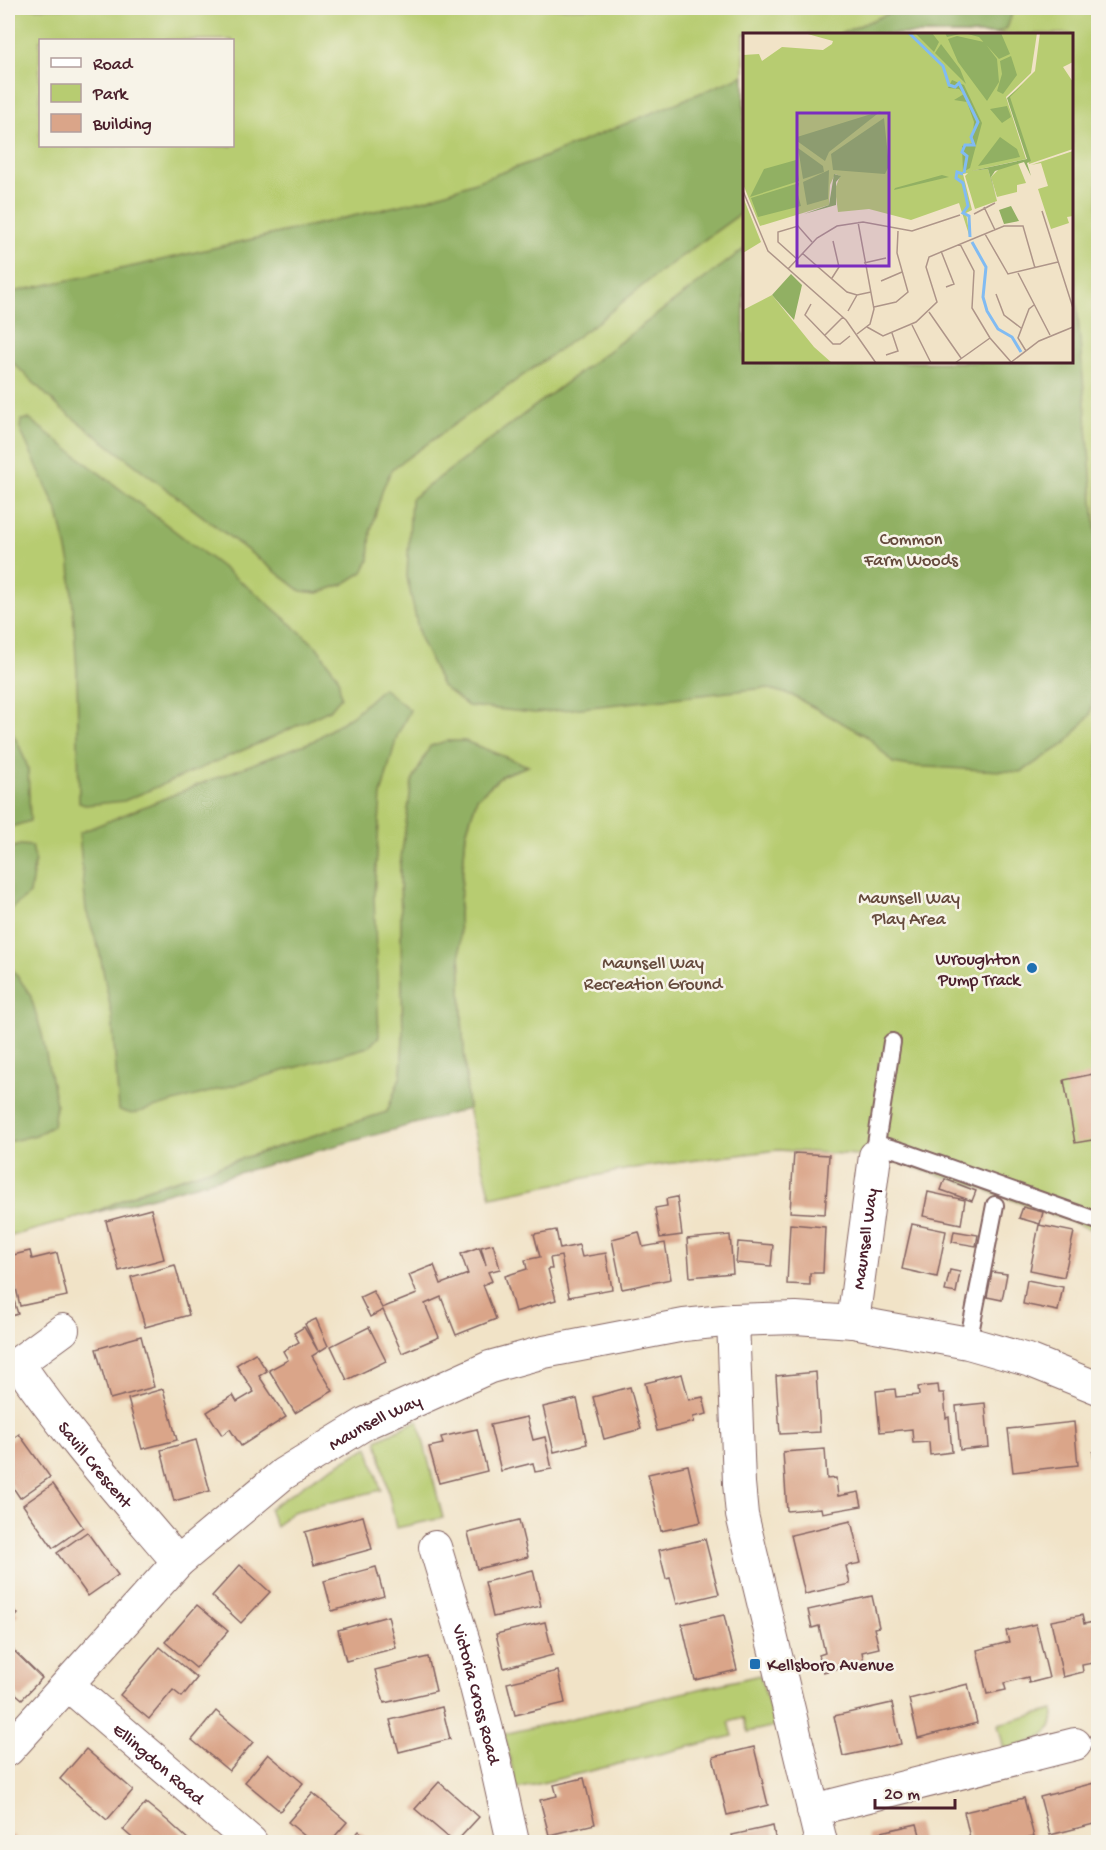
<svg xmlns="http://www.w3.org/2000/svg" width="1106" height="1850" viewBox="0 0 1106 1850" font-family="'Gochi Hand',sans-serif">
<rect width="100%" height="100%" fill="#f7f3e8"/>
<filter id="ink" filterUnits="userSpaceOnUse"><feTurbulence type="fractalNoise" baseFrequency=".0167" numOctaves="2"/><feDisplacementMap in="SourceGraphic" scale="12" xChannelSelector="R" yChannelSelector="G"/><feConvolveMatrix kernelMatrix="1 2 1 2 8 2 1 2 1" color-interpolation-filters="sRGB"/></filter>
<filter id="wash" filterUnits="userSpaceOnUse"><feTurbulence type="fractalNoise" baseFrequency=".008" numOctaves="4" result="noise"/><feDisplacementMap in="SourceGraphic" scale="24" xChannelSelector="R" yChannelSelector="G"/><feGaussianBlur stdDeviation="1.35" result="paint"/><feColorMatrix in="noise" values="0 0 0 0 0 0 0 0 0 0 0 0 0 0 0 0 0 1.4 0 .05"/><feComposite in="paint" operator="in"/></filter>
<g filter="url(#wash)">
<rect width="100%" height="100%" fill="#f1e3c7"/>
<g fill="#b7cc71" stroke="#80764e" stroke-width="1.5" fill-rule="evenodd">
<path d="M 8,8 L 1098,8 L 1098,1232 L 970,1184 L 875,1156 L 778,1150 L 634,1168 L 491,1197 L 468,1109 L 462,1020 L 459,913 L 466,833 L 477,798 L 503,775 L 528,766 L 446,741 L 400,865 L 403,1039 L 401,1075 L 387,1112 L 144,1190 L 91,1214 L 8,1237 ZM 744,34 L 1072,34 L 1072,362 L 744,362 ZM 40,40 L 232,40 L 232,146 L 40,146 Z"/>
<polygon points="418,1420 443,1518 396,1528 377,1440"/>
<polygon points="368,1447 381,1490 296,1511 290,1513 276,1527 269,1509 314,1478"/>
<polygon points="760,1675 775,1726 748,1732 743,1718 729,1722 733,1736 517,1789 504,1734"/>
<path d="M 1054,1710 C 1055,1742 1029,1742 1004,1749 L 998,1724 Z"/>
</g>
<g fill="#91b063" stroke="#6e6847" stroke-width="1.5">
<polygon points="902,8 1014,8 1007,28 996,34 839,34"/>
<polygon points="744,75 744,211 657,274 599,321 392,469 383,488 371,530 369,560 363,572 344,584 318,593 301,591 61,409 8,358 8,293 144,264 427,199 537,160"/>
<polygon points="1072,246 1098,559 1098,670 1090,715 1065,744 1021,772 910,766 893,763 868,737 791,695 765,688 535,713 468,706 442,686 420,638 407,577 411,499 744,249 744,362 1072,362"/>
<polygon points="29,419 258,595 317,647 338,677 341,697 330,710 269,739 124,801 85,805 79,803 77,672 70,563 58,512 20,429 21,420"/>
<polygon points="383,688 410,710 397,736 381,795 374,896 379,1037 368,1047 132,1114 119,1110 112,1016 99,950 86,910 79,833 200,784 313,741 353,715"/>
<polygon points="8,725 19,745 28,768 30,821 8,828"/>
<polygon points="446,741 465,741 528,766 503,775 477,798 466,833 459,913 462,1020 468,1109 91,1214 144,1190 387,1112 401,1075 403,1039 400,865 412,782 430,746"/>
<polygon points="20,845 32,846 35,859 30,894 13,907 8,915 8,849"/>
<polygon points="8,963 30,994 42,1034 56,1104 53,1126 36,1135 8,1142"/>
</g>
<g id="blocks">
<g fill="#daa589">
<polygon points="1098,1073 1098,1139 1075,1143 1064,1080"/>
<polygon points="794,1153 829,1155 825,1214 790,1212"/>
<polygon points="945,1179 976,1191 972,1201 941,1190"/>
<polygon points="928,1192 965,1200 961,1224 923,1216"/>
<polygon points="677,1197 682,1235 660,1238 655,1208 667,1206 666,1199"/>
<polygon points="1023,1207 1043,1212 1040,1224 1019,1218"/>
<polygon points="151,1209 164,1259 119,1271 106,1221"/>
<polygon points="790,1224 825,1227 823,1273 810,1273 810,1285 787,1284"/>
<polygon points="912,1224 946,1231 937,1277 902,1269"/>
<polygon points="1039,1225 1074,1232 1064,1277 1030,1270"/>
<polygon points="556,1230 560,1249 579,1245 582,1257 606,1253 612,1289 569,1297 561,1256 550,1258 552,1269 548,1269 556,1300 515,1312 505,1276 527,1269 525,1260 540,1257 534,1234"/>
<polygon points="954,1231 978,1235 976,1246 952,1242"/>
<polygon points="639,1232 643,1247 665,1243 671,1279 622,1289 612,1239"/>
<polygon points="730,1235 733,1273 690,1277 687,1239"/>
<polygon points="738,1242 773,1245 771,1266 736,1263"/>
<polygon points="493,1244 500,1269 488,1272 492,1281 483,1285 496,1319 456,1335 441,1297 425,1304 439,1337 402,1353 383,1310 370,1317 360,1297 373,1291 382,1308 417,1294 409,1275 434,1265 441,1284 468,1274 461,1254 479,1247 486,1265 481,1247"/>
<polygon points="30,1251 32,1259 57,1253 67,1296 20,1306 9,1256"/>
<polygon points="175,1265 189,1315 145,1327 131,1277"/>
<polygon points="950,1270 960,1272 956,1293 945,1291"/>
<polygon points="992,1272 1007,1274 1002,1300 987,1297"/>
<polygon points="1027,1280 1063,1287 1058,1311 1023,1304"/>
<polygon points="8,1281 18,1314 8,1317"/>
<polygon points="316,1319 328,1346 312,1356 333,1391 295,1413 269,1370 288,1360 283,1351 299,1342 294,1333 304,1327 318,1351 305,1324"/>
<polygon points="369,1327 386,1361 347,1380 331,1346"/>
<polygon points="141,1336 154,1387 110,1399 96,1349"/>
<polygon points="255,1353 267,1371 259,1376 286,1417 241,1446 230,1429 222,1435 207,1412 233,1395 237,1402 254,1392 236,1365"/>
<polygon points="816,1372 820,1432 780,1434 776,1376"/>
<polygon points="682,1374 689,1400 703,1397 707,1414 693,1417 694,1422 657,1431 645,1383"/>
<polygon points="938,1385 939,1393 944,1393 946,1418 949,1417 952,1452 930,1455 929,1442 913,1443 912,1429 880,1432 876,1391 895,1389 896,1397 919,1395 918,1387"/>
<polygon points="630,1387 641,1429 604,1439 593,1397"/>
<polygon points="163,1389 177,1440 142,1449 128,1399"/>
<polygon points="577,1399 587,1444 554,1452 543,1407"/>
<polygon points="985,1403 989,1447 960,1450 956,1406"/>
<polygon points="527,1417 533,1440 545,1437 552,1469 535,1472 533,1463 501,1471 490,1425"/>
<polygon points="1074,1422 1078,1465 1013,1472 1008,1429"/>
<polygon points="477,1429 487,1471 439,1483 429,1447 443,1444 441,1437"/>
<polygon points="19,1434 50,1477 20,1498 8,1480 8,1442"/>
<polygon points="196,1440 210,1491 174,1501 161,1450"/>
<polygon points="825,1449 827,1479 836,1478 838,1496 859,1492 862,1506 822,1513 821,1508 787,1511 783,1452"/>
<polygon points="1098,1451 1098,1481 1096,1482 1093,1452"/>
<polygon points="688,1465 701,1522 661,1531 648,1474"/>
<polygon points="53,1484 83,1527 53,1548 23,1505"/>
<polygon points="363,1516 372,1549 314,1565 305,1532"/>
<polygon points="519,1520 528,1557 477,1569 468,1533"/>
<polygon points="851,1521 861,1563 846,1566 850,1584 805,1594 791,1535"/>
<polygon points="87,1532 118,1575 88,1596 57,1553"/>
<polygon points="705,1539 719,1594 677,1604 670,1578 666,1579 659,1550"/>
<polygon points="240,1565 270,1592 241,1623 212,1596"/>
<polygon points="376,1567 384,1596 332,1611 324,1581"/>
<polygon points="533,1570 541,1606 493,1617 485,1582"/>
<polygon points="872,1596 879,1627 874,1628 879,1648 862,1652 864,1662 823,1672 819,1655 825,1653 819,1626 812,1628 808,1610"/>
<polygon points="8,1604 18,1614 8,1625"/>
<polygon points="197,1605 228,1631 196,1668 165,1642"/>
<polygon points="724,1615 737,1670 695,1680 682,1624"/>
<polygon points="1082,1615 1084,1624 1098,1621 1098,1662 1082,1665 1083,1672 1063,1677 1051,1621"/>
<polygon points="388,1616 396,1648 346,1661 338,1630"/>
<polygon points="545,1622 553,1655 504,1668 496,1634"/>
<polygon points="1036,1624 1049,1678 1029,1683 1028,1677 1004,1683 1006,1690 987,1694 977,1650 1009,1642 1006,1631"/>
<polygon points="8,1645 42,1678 22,1699 15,1693 10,1698 8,1695"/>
<polygon points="160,1647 197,1678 182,1697 173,1690 149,1719 120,1695"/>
<polygon points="428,1657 436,1691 384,1703 375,1670"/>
<polygon points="558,1671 565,1703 515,1715 507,1683"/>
<polygon points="968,1684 977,1723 918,1738 909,1699"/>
<polygon points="892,1703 901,1744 843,1756 834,1716"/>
<polygon points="442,1707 450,1739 399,1752 390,1720"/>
<polygon points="216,1711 253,1742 229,1771 192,1740"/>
<polygon points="754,1747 768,1805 727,1815 713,1757"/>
<polygon points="86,1749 133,1790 107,1820 60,1779"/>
<polygon points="268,1754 303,1783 280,1811 245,1782"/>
<polygon points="584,1778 595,1824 549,1835 540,1800 557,1796 554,1785"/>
<polygon points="439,1782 479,1817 456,1842 454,1842 415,1809"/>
<polygon points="1098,1782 1098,1823 1050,1835 1040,1797"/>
<polygon points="313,1793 347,1822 330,1842 312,1842 288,1822"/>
<polygon points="1024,1798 1034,1837 1011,1842 971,1842 964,1812"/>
<polygon points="146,1803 168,1821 191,1842 137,1842 123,1830"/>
<polygon points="917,1824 922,1842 870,1842 868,1835"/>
<polygon points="773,1826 776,1842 734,1842 732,1835"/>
<polygon points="359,1831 372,1842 349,1842"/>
<polygon points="12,1835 20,1842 8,1842"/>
</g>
</g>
</g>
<g filter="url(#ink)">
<use href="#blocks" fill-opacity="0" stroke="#846462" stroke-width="1.5"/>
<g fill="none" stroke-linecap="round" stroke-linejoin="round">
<defs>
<g id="lane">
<polyline points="876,1144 892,1042"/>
<polyline points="875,1154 876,1144 901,1151 1098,1221"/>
<polyline points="968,1343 995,1205"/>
</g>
<g id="street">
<polyline points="733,1320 739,1483 742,1515 821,1842"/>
<path id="s1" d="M 853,1322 L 875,1156"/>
<polyline points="18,1363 63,1330"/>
<path id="s2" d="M 8,1366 L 18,1363 C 66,1433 123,1497 178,1562"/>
<path id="s3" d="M 435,1547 L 467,1652 L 495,1761 L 513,1842"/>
<path id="s4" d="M 68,1685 L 251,1842"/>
<path id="s5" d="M 8,1750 L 178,1562 L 283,1474 L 366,1423 L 490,1367 L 544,1352 L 684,1325 L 733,1320 L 796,1318 L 853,1322 L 968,1343 L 1031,1361 L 1098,1388"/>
<polyline points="813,1810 1075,1744"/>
</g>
</defs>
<use href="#lane" stroke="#846462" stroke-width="20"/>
<use href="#street" stroke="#846462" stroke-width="34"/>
<use href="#lane" stroke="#fff" stroke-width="16"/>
<use href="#street" stroke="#fff" stroke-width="32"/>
</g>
</g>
<g fill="#1f6fb2" stroke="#f7f3e8" stroke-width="2">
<circle cx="1032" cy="968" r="6"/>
<rect x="749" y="1658" width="12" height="12" rx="3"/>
</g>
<g text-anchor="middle" stroke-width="5" stroke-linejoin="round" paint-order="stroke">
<g font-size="18" fill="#654a3c" stroke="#f7f3e8">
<text x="911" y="544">Common<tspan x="911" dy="21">Farm Woods</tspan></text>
<text x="909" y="903">Maunsell Way<tspan x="909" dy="21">Play Area</tspan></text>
<text x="653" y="968">Maunsell Way<tspan x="653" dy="21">Recreation Ground</tspan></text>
</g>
<g font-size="18" fill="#4a1f2b" stroke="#f7f3e8" text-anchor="end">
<text x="1020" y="964">Wroughton<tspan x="1020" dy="21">Pump Track</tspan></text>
<text x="767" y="1670" text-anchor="start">Kellsboro Avenue</text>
</g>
<g font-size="18" fill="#4a1f2b" stroke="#f7f3e8">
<text dy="6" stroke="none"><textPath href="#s1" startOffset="84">Maunsell Way</textPath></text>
<text dy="6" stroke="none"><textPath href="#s5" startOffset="496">Maunsell Way</textPath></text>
<text dy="6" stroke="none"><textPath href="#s2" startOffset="138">Savill Crescent</textPath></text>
<text dy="6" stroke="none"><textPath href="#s3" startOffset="153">Victoria Cross Road</textPath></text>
<text dy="6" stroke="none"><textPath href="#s4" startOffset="120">Ellingdon Road</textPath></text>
</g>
</g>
<g transform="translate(743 33)">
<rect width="330" height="330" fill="#f1e3c7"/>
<path d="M 61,0 L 294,0 L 288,40 L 263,64 L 283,126 L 228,138 L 245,136 L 254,168 L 232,176 L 222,143 L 225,140 L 220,141 L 229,177 L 223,180 L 227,205 L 216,170 L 168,187 L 126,176 L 95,179 L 92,156 L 97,143 L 92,141 L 87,152 L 86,172 L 17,193 L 0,151 L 0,22 L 16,21 L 19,28 L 39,14 L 80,17 L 89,11 L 90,8 ZM 297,0 L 330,0 L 330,29 L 320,34 L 330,49 L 330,116 L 286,131 L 266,64 L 292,38 ZM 330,118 L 330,183 L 324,184 L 326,190 L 308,196 L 295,156 L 305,153 L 298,130 L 288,132 ZM 275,130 L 283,150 L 274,152 L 274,159 L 254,164 L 248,144 L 257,135 ZM 0,164 L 18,209 L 0,220 ZM 29,262 L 71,314 L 89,330 L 0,330 L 0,277 Z" fill="#b7cc71"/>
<path d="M 172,0 L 189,0 L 196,9 L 191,19 ZM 202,0 L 258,0 L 267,21 L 256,26 L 236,4 L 221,0 L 204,4 ZM 214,3 L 241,9 L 254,26 L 256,49 L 244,68 L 215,29 L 205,6 ZM 198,11 L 217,36 L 223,51 L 192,20 ZM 268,23 L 274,42 L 260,61 L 254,58 L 259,41 L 257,28 ZM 209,47 L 221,52 L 239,90 L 227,135 L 220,139 L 219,113 L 229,110 L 231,89 L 224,69 L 211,67 L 221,61 L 216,56 L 205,55 ZM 280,51 L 267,64 L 288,128 L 284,130 L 288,143 L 281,129 L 252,138 L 248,144 L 254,168 L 245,136 L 228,138 L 284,126 L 264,65 ZM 264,73 L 268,84 L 259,90 L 247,76 ZM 138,78 L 86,119 L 82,128 L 54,108 L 54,104 ZM 141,85 L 146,133 L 142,141 L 90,137 L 88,121 ZM 257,104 L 274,116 L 277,124 L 235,133 ZM 55,115 L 80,133 L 81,139 L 60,146 ZM 53,127 L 56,148 L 7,164 L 21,136 ZM 86,137 L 85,166 L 64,172 L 60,149 ZM 91,141 L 98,143 L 93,149 L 93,172 L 61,181 L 86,172 ZM 199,142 L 206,144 L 151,157 L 152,155 ZM 56,150 L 54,158 L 58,173 L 15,184 L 8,165 ZM 268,173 L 276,188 L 261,191 L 256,177 ZM 48,241 L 59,252 L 51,287 L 29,262 Z" fill="#91b063"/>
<path fill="none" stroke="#81bbf2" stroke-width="3" d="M 166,0 L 200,33 L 206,52 L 212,54 L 216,50 L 235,89 L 228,104 L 231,112 L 222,112 L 219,119 L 224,123 L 221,140M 220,141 L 214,139 L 213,145 L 220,150 L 225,173 L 220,180 L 226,183 L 227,204M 229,209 L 243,234 L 240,264 L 244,278 L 255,296 L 269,304 L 278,319"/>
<path fill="none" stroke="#ae9589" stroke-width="1.5" d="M 0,158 L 25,218 L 103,287 L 133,330M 241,174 L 252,197M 299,178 L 330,275M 231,181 L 252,170M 242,201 L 265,241 L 315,229M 217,211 L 231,238 L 229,275 L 247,305 L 268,329M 198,218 L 211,251 L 203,254M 59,220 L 104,259 L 114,262 L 128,259M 54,226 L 35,209 L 35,199 L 55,193 L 69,209M 121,230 L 143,225M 45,236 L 74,205 L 94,193 L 120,189 L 169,198 L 217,182M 275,240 L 307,302M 89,245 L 96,234 L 90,208M 138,248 L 159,239M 253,261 L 261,282 L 278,295M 68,271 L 62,282 L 90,311 L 97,311 L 107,303M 131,274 L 153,269 L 165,259 L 154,220 L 155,198M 105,278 L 114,262M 186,279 L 218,325M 169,292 L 188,330M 124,294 L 140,303 L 173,289 L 194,269 L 183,234 L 186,224 L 261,193 L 280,193 L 292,235M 114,301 L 127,291 L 131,276 L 115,189M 82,302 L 100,284M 283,318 L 275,305 L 286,276 L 291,272M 143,322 L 155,318 L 149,300M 212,330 L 247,305M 267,330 L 296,308 L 330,294"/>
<path fill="#7b2cbf" fill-opacity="0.15" stroke="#7b2cbf" stroke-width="3" d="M 54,80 L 146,80 L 146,233 L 54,233 Z"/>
<rect width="330" height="330" fill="none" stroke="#4a1f2b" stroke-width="3"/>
</g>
<rect width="1106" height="1850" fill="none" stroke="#f7f3e8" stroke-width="30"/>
<rect x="39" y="39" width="195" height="108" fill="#f7f3e8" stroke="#b29e9c" stroke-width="1.5"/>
<rect x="51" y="58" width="30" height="9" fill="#ffffff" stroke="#b29e9c" stroke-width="1.5"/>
<text x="93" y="69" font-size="18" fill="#4a1f2b">Road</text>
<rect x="51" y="84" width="30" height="18" fill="#b7cc71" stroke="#b29e9c" stroke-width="1.5"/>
<text x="93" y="99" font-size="18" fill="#4a1f2b">Park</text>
<rect x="51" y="114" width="30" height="18" fill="#daa589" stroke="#b29e9c" stroke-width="1.5"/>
<text x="93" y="129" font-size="18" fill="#4a1f2b">Building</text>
<path d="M875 1799v9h80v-9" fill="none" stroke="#4a1f2b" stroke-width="3"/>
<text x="884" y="1799" font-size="18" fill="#4a1f2b" stroke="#f7f3e8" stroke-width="4.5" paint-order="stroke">20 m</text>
</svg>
